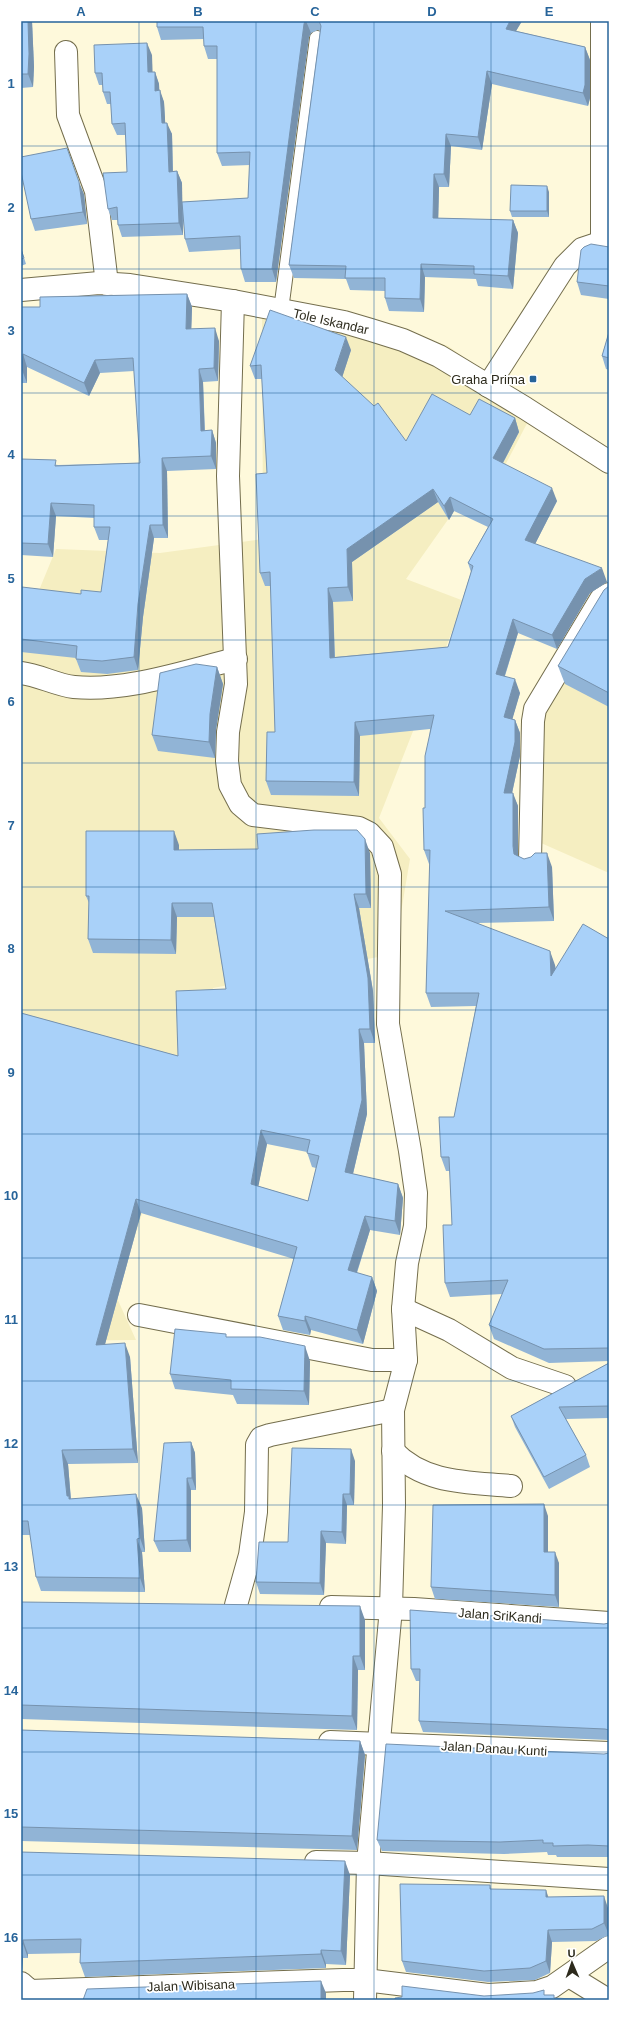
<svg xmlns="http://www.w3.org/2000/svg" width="630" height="2021" viewBox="0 0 630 2021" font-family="Helvetica,sans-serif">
<rect width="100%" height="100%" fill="#fef9db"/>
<g fill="#f5eec1">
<polygon points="262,307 357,318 448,346 535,408 500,475 476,480 406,579 464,601 379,818 410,859 394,954 213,988 116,1296 136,1340 21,1341 21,634 56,549 160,553 263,539"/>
<polygon points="582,633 609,642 609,873 541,843 543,701"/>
</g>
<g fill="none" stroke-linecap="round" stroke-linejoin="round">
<defs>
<polyline id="service" points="281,310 317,38"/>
<g id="minor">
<polyline points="66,52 68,115 96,191 107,284"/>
<polyline points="602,241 602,21"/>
<polyline points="233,301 228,476 236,684 228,732 227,761 230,785 240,804 253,815 359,828 369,833 382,847 390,874 388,1024 410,1151 416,1193 415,1226 407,1263 403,1309 406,1360 393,1410 394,1505 391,1608 368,1863 365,2000"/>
<polyline points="488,386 565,266 582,249 609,240"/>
<path d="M 21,673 C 39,675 56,685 74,687 C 127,692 185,671 236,659"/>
<polyline points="530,860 533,721 535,709 601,599 609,594"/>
<polyline points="403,1309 449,1330 512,1368 565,1386"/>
<polyline points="139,1315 372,1360 406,1360"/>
<path d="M 393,1451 C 424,1484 469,1482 511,1486"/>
<polyline points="236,1605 250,1555 256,1512 257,1445 261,1438 270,1435 393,1410"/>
<polyline points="331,1607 414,1609 609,1623"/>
<polyline points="330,1742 609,1753"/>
<polyline points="316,1862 368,1863 609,1879"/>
<polyline points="569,1976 608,2000"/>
<polyline points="21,1983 30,1991 343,1980 365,1980 488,1995 537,1992 552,1987 609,1947"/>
</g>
<polyline id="secondary" points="21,290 99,283 130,285 233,301 344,322 371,330 403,340 439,356 525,408 609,462"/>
</defs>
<use href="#service" stroke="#746e4d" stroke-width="16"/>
<use href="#minor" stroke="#746e4d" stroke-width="24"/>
<use href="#secondary" stroke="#746e4d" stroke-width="24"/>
<use href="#service" stroke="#fff" stroke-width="14"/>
<use href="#minor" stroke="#fff" stroke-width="22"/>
<use href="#secondary" stroke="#fff" stroke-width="22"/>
</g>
<g fill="#91b4d6" fill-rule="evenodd">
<polygon points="21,21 32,21 34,67 33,87 21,88"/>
<polygon points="157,21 522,21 516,31 585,47 590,60 590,98 588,106 492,84 482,150 451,146 449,187 439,187 438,218 513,220 518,233 513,289 478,286 476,279 425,277 424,312 389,311 385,298 385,291 350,290 346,279 294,278 289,265 320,31 318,30 311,33 309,37 276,282 245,282 241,269 241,249 189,252 185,239 183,213 183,235 122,237 118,225 118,220 112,220 108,209 127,172 126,135 117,135 112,124 111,104 107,104 103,92 103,85 99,85 95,73 152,55 152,72 155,72 159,84 159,90 164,102 165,123 172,134 173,171 177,171 182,183 182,202 248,198 250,165 222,166 217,153 217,59 208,59 204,46 204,39 161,40 157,27"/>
<polygon points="549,192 549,217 512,217 510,211"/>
<polygon points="84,194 87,224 35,231 31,219"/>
<polygon points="609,247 609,299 581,295 577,282"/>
<polygon points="21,248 26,264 21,266"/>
<polygon points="187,294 192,307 191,329 219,341 218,381 203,382 205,431 212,430 216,443 216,469 167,471 168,538 154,538 143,617 138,670 107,674 81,672 76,659 76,658 21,652 21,594 81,594 101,592 108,540 99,540 94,527 94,518 56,516 53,557 21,555 21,459 58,465 140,463 134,371 100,373 89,396 27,367 27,383 21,383 21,307 40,307"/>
<polygon points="609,332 609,370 606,369 602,356"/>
<path d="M 351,350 L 342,377 L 406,441 L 470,415 L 515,418 L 519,432 L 503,463 L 557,501 L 535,544 L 607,582 L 590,593 L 557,649 L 518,633 L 505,676 L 520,693 L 512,719 L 515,720 L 520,733 L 520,756 L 512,793 L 518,806 L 518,856 L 524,859 L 552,867 L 554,921 L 478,923 L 555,965 L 556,969 L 609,939 L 609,1361 L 549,1363 L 494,1339 L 489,1325 L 502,1294 L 450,1297 L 445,1283 L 452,1225 L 450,1171 L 446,1171 L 441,1157 L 454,1117 L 476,1006 L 431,1007 L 426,993 L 430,864 L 429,864 L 424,850 L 425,808 L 430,729 L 360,736 L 359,796 L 271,795 L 266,781 L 275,732 L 271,586 L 265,586 L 260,573 L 267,473 L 262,379 L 255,379 L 250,366 ZM 438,502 L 449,520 L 454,511 L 488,527 L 468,563 L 471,572 L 448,647 L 335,657 L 333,602 L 353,601 L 352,562 Z"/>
<polygon points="609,586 609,707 565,684 558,666"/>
<polygon points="217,667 223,684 216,730 215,758 158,751 152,735"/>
<path d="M 179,845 L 179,850 L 370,853 L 371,908 L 359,908 L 373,991 L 375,1043 L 364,1043 L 367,1114 L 353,1174 L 398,1184 L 403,1198 L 400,1235 L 370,1230 L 357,1273 L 372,1277 L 377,1291 L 363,1344 L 311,1330 L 310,1335 L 283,1330 L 278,1316 L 294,1259 L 141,1213 L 105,1344 L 130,1357 L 138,1463 L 68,1464 L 71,1499 L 142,1508 L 145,1552 L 142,1552 L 145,1592 L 41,1591 L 36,1577 L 30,1535 L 21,1535 L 21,1013 L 178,1056 L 226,989 L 214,917 L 177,917 L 176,954 L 93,953 L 88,939 L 89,903 L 86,896 ZM 267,1144 L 307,1152 L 312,1167 L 316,1168 L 308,1201 L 258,1186 Z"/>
<polygon points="227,1337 310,1361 309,1405 237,1404 233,1395 175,1389 170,1374"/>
<polygon points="609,1363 609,1418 566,1419 586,1455 590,1467 549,1489 515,1427 511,1416"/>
<polygon points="191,1442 195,1453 196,1490 191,1490 191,1552 159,1552 154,1541"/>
<polygon points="355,1461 354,1505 347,1505 346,1544 326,1543 324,1595 260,1594 256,1582"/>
<polygon points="548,1516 548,1552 559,1563 559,1607 435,1599 431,1587"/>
<polygon points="21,1602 365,1620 365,1670 358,1670 357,1730 21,1719"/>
<polygon points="609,1623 609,1740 423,1732 419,1721 420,1681 416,1681 411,1669"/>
<polygon points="21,1730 360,1741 365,1755 357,1850 21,1841"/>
<polygon points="609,1753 609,1857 557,1857 556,1855 548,1855 547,1852 504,1854 382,1851 377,1840 604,1754"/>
<polygon points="21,1852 350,1875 346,1965 326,1964 326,1968 85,1977 80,1963 81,1953 28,1954 28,1958 23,1958 22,1971 21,1971"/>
<polygon points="490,1885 491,1889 548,1897 608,1908 609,1935 596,1941 552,1942 550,1973 535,1980 488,1982 406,1972 402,1961"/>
</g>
<g fill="#7692ae">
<polygon points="28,21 32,21 34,67 33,87 28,74"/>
<polygon points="305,21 306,21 311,33 309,37 276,282 272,269 304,24"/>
<polygon points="510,21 522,21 510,41 506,29"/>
<polygon points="147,43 152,55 153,84 148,72"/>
<polygon points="585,47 590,60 590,98 588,106 583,93"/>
<polygon points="487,71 492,84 482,150 478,137"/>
<polygon points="155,72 159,84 160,102 155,91"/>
<polygon points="160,90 164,102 166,135 162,123"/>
<polygon points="167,123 172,134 173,183 169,172"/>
<polygon points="446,134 451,146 449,187 444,174"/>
<polygon points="177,171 182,183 183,235 179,223"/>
<polygon points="434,174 439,187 438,231 433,218"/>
<polygon points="79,182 84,194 87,224 83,212"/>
<polygon points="547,186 549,192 549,217 547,211"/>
<polygon points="513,220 518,233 513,289 508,276"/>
<polygon points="421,264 425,277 424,312 420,299"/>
<polygon points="187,294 192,307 191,342 186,329"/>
<polygon points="215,328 219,341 218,381 214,368"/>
<polygon points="346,337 351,350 340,384 335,370"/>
<polygon points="23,354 27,367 27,383 22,370"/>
<polygon points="95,360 100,373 89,396 84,383"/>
<polygon points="199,369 203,382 205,444 201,431"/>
<polygon points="515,418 519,432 498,472 493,458"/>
<polygon points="212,430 216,443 216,469 211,456"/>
<polygon points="162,458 167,471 168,538 163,525"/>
<polygon points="552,488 557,501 530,554 525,540"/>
<polygon points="433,489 438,502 352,562 353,601 348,587 347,549"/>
<polygon points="450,497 454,511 449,520 444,506"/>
<polygon points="51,503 56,516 53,557 48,544"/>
<polygon points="150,525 154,538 143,617 138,670 134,657 138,604"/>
<polygon points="602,568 607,582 590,593 557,649 552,635 585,579"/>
<polygon points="328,588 333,602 335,671 330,658"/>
<polygon points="513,619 518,633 501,687 496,674"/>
<polygon points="217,667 223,684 216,730 215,758 209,742 210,714"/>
<polygon points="515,679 520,693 509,731 504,717"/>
<polygon points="515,720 520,733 520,756 509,807 504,793"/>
<polygon points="355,722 360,736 359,796 354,782"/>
<polygon points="513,793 518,806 518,860 514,854 513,846"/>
<polygon points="174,831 179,845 179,864 174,850"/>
<polygon points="365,839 370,853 371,908 366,894"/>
<polygon points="547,853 552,867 554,921 549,907"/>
<polygon points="354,894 359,908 373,991 375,1043 370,1029"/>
<polygon points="172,903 177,917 176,954 171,940"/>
<polygon points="550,951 555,965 556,990 551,976"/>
<polygon points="359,1029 364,1043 367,1114 350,1186 345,1172"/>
<polygon points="261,1130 267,1144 256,1198 251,1184"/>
<polygon points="398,1184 403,1198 400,1235 395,1221"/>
<polygon points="136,1199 141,1213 101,1359 96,1345"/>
<polygon points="365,1216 370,1230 353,1284 348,1270"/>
<polygon points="372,1277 377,1291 363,1344 357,1330"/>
<polygon points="305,1316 311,1330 310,1335 305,1321"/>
<polygon points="125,1343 130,1357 138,1463 133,1449"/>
<polygon points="305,1346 310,1361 309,1405 304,1391"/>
<polygon points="191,1442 195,1453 196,1490 192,1478"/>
<polygon points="351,1449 355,1461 354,1505 350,1494"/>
<polygon points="62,1450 68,1464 71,1502 67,1496"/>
<polygon points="187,1478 191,1490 191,1552 187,1540"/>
<polygon points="136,1494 142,1508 145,1552 140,1538"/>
<polygon points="343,1494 347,1505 346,1544 342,1532"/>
<polygon points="544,1504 548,1516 548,1564 544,1552"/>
<polygon points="321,1531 326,1543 324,1595 320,1583"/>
<polygon points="137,1539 142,1552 145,1592 140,1578"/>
<polygon points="555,1552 559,1563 559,1607 555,1595"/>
<polygon points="360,1606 365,1620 365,1670 360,1656"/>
<polygon points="353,1656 358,1670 357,1730 352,1716"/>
<polygon points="360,1741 365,1755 357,1850 352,1836"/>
<polygon points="345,1861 350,1875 346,1965 341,1951"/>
<polygon points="546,1890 550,1902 546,1897"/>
<polygon points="604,1896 608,1908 609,1935 604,1923"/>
<polygon points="548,1930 552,1942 550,1973 546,1961"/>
<polygon points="23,1940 28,1954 28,1958 23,1944"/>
<polygon points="321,1950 326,1964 326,1968 321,1954"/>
<polygon points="21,1952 23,1958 22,1971 21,1967"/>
<polygon points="321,1981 326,1993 326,2000 321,2000"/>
</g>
<g fill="#a9d1f9" stroke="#7692ae" fill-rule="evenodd">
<polygon points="21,21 28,21 29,54 28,74 21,74"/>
<polygon points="157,21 305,21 304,24 272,269 241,269 240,236 185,239 182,202 248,198 250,152 217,153 217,46 204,46 203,27 157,27"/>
<polygon points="319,21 510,21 506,29 585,47 585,85 583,93 487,71 478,137 446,134 444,174 434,174 433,218 513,220 508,276 474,274 474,266 421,264 420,299 385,298 385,278 345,278 346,266 289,265 321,26"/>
<polygon points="147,43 148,72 155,72 155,91 160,90 162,123 167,123 169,172 177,171 179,223 118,225 117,207 108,209 103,173 127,172 125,123 112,124 110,92 103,92 102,73 95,73 94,45"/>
<polygon points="67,148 79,182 83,212 31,219 21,172 21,157"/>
<polygon points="511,185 547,186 547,211 510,211"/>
<polygon points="591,244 609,247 609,286 577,282 581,250 584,247"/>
<polygon points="21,249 24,258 21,259"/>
<polygon points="183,294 187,294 186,329 215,328 214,368 199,369 201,431 212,430 211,456 162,458 163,525 150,525 138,604 134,657 102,661 76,659 77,646 21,639 21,594 22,587 81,594 81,590 101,592 110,527 94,527 94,505 51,503 48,544 21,543 21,459 56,460 55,466 140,463 133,358 95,360 84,383 23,354 22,370 21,370 21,307 40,307 40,297"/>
<path d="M 270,310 L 346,337 L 335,370 L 374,406 L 378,403 L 406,441 L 432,394 L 470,415 L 479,399 L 515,418 L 493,458 L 552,488 L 525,540 L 602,568 L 585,579 L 552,635 L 513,619 L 496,674 L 515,679 L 504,717 L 515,720 L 515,742 L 504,793 L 513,793 L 513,846 L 514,854 L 524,859 L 531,857 L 535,853 L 547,853 L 549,907 L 445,911 L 550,951 L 551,976 L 583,924 L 609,939 L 609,1348 L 544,1349 L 489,1325 L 508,1280 L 445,1283 L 443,1225 L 452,1225 L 449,1157 L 441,1157 L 439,1117 L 454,1117 L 479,993 L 426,993 L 430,850 L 424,850 L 423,808 L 425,808 L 425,756 L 434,715 L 355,722 L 354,782 L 266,781 L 267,732 L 275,732 L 270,572 L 260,573 L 256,474 L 267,473 L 261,365 L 250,366 ZM 433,489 L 444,506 L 450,497 L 493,519 L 468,563 L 473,566 L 448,647 L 330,658 L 328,588 L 348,587 L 347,549 Z"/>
<polygon points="609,332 609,358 602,356"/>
<polygon points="609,586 609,693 558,666 604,590"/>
<polygon points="196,664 217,667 210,714 209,742 152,735 160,673"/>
<path d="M 314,830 L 357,830 L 365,839 L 366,894 L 354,894 L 368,978 L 370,1029 L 359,1029 L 362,1100 L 345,1172 L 398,1184 L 395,1221 L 365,1216 L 348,1270 L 372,1277 L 357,1330 L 305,1316 L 305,1321 L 278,1316 L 297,1247 L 136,1199 L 96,1345 L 125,1343 L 133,1449 L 62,1450 L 67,1496 L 69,1496 L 69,1499 L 136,1494 L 140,1538 L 137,1539 L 140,1578 L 36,1577 L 28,1521 L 21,1521 L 21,1013 L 178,1056 L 176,991 L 226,989 L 212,903 L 172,903 L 171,940 L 88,939 L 89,896 L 86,896 L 86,831 L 174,831 L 174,850 L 258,849 L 257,834 ZM 261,1130 L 310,1140 L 307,1153 L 319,1156 L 308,1201 L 251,1184 Z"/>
<polygon points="175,1329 226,1334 226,1337 260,1337 305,1346 304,1391 231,1389 231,1380 170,1374"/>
<polygon points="609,1363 609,1406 559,1407 586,1455 544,1477 511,1416"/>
<polygon points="191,1442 192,1478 187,1478 187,1540 154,1541 164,1443"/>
<polygon points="292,1448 351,1449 350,1494 343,1494 342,1532 321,1531 320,1583 256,1582 259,1542 288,1542"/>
<polygon points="544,1504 544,1552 555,1552 555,1595 431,1587 433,1505"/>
<polygon points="21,1602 360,1606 360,1656 353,1656 352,1716 21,1705"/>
<polygon points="410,1610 604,1624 609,1623 609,1730 605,1729 419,1721 420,1669 411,1669"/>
<polygon points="21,1730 360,1741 352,1836 21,1827"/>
<polygon points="386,1744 604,1754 609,1753 609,1846 588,1845 553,1846 553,1843 543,1843 543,1840 500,1842 377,1840"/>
<polygon points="21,1852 345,1861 341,1951 321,1950 321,1954 80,1963 81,1939 23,1940 23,1944 21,1944"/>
<polygon points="400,1884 490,1885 490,1889 546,1890 546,1897 604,1896 604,1923 592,1929 548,1930 546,1961 530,1968 484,1971 402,1961"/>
<polygon points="321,1981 321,2000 83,2000 87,1989"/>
<polygon points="402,1986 484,1996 533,1993 544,1990 544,1995 554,1995 554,1998 594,2000 395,2000 395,1998 402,1997"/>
</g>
<path fill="none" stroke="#27649a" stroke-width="1" stroke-opacity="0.55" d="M 139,21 L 139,2000M 256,21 L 256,2000M 374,21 L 374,2000M 491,21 L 491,2000M 21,146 L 609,146M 21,269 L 609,269M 21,393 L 609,393M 21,516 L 609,516M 21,640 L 609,640M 21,763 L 609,763M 21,887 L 609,887M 21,1010 L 609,1010M 21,1134 L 609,1134M 21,1258 L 609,1258M 21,1381 L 609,1381M 21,1505 L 609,1505M 21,1628 L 609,1628M 21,1752 L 609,1752M 21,1875 L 609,1875"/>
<rect fill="#27649a" stroke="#fff" stroke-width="1.5" x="529" y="375" width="8" height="8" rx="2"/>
<g text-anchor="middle" stroke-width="3.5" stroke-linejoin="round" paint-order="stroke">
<g font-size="13" fill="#2c2a1c" stroke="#fff">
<text transform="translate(331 321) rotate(13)" y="5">Tole Iskandar</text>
<text transform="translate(500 1615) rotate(4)" y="5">Jalan SriKandi</text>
<text transform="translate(494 1748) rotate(3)" y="5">Jalan Danau Kunti</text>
<text transform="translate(191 1985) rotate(-2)" y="5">Jalan Wibisana</text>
</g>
<g font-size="13" fill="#2c2a1c" stroke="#fff" text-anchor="end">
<text x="525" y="384">Graha Prima</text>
</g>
</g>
<rect width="630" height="2021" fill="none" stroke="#ffffff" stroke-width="44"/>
<g transform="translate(572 1963) rotate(358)" stroke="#ffffff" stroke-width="3" paint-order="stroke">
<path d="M0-3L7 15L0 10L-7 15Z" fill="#2c2a1c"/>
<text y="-6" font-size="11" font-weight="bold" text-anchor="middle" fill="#2c2a1c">U</text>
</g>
<rect x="22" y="22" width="586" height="1977" fill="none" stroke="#27649a" stroke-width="1.5"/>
<g font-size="13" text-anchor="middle" font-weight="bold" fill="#27649a">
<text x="81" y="16">A</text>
<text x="198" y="16">B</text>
<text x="315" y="16">C</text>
<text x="432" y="16">D</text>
<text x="549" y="16">E</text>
<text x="11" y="88">1</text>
<text x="11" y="212">2</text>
<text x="11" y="335">3</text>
<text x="11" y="459">4</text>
<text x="11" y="583">5</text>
<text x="11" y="706">6</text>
<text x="11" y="830">7</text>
<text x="11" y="953">8</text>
<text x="11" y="1077">9</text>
<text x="11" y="1200">10</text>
<text x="11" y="1324">11</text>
<text x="11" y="1448">12</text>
<text x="11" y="1571">13</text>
<text x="11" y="1695">14</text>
<text x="11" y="1818">15</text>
<text x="11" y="1942">16</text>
</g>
</svg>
